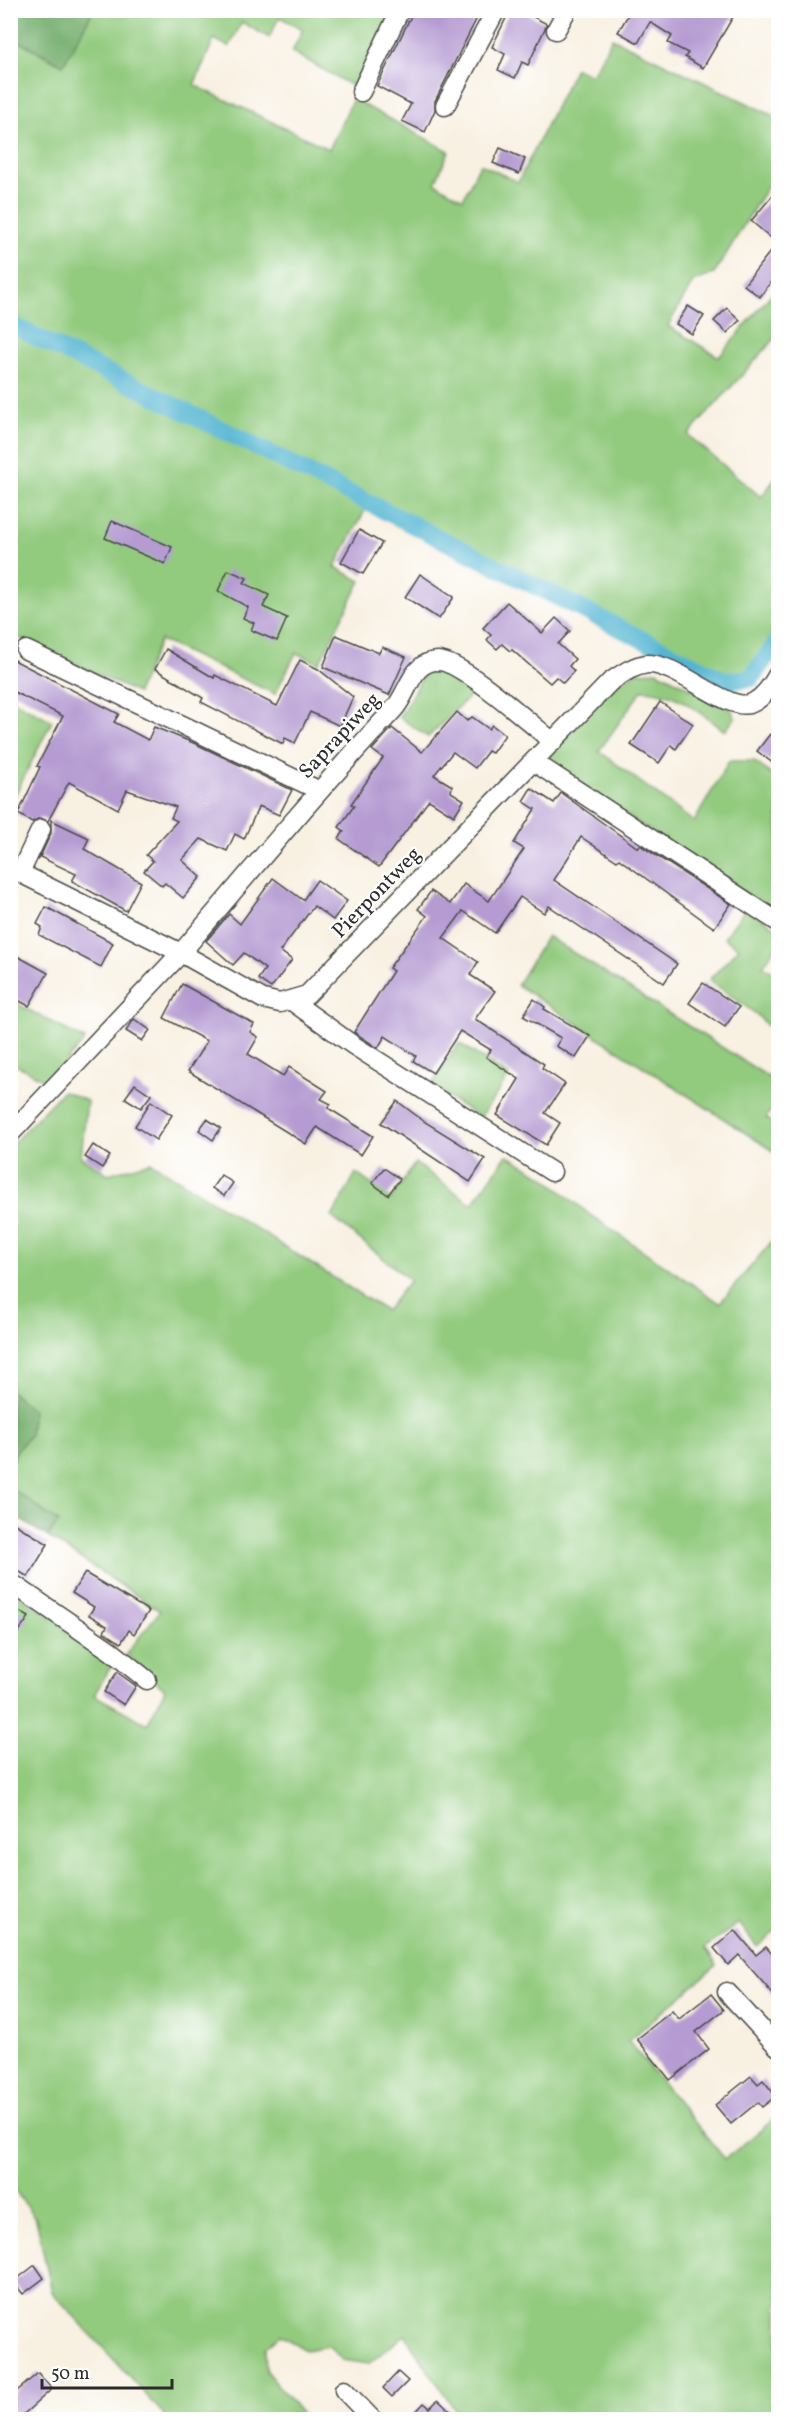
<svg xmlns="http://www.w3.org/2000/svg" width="789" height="2430" viewBox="0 0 789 2430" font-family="Vollkorn,serif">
<rect width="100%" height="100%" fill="#fff"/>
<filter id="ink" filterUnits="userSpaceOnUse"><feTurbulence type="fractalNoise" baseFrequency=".0167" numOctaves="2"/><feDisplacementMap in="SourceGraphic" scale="12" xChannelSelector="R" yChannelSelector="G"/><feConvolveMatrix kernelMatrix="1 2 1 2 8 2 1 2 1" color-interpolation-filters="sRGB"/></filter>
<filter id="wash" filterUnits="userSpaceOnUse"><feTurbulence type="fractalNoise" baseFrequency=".008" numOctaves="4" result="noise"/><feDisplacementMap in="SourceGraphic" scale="24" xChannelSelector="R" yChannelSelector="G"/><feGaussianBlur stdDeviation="1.35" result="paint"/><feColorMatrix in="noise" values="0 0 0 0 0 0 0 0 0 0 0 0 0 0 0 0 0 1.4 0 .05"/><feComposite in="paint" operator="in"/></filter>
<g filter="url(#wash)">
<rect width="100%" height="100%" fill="#f8f0e1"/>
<g fill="#92ca7e" stroke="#5e7a54" stroke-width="1.5">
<polygon points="93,11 396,11 357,89 292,52 303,29 279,17 269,38 242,22 229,47 214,39 194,85 329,149 353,99 449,151 435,183 463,199 480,164 518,182 575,68 592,75 612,38 778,118 778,169 714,274 693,282 668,326 719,357 778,286 778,335 688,435 761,497 778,475 778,641 751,678 726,681 369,503 335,567 361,581 319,663 296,653 275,694 160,640 137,693 11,634 10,37 63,65"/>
<polygon points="441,667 476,690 428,737 399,717 426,671"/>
<path d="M 657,671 L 731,709 L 735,718 L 725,731 C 699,712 676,690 642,690 L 599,751 L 694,822 L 729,761 L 754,761 L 778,780 L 778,915 L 544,761 L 614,684 L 636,672 Z"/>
<polygon points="11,699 52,721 11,803"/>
<polygon points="746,908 778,929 778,944 763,966 778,975 778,1037 756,1014 709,980 739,948 724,938"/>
<polygon points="547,936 778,1083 778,1100 766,1118 778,1126 778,1154 517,985"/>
<polygon points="10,1000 85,1040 48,1082 11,1062"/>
<polygon points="459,1043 509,1076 480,1118 431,1086"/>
<polygon points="63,1091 87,1101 81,1157 108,1174 151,1162 386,1311 410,1280 332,1217 356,1173 391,1199 415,1163 472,1204 507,1155 544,1177 589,1214 720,1303 778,1234 778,1929 757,1947 739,1923 705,1948 717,1965 628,2041 725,2159 778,2116 778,2419 461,2419 405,2335 368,2364 342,2360 329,2346 306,2350 280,2335 265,2348 266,2371 306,2419 168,2419 52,2292 36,2219 11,2185 11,1590 115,1660 94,1695 147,1724 165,1690 126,1654 160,1611 48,1537 58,1522 11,1488 11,1468 16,1451 30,1435 33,1410 11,1392 11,1145"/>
</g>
<g fill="#75ae6d" stroke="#506c4c" stroke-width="1.5">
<polygon points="10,11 11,10 93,11 63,65 11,37"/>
<polygon points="11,1392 33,1410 30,1435 16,1451 11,1468"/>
<polygon points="11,1488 58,1522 48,1537 11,1514"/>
</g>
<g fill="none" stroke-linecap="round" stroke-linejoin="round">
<polyline stroke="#52b5d1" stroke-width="18" points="10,324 726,681 751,678 778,641"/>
</g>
<g id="blocks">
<g fill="#b59bd2">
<polygon points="414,10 481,10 435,101 435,110 425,132 402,121 411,104 377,86"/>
<polygon points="510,10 520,10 547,24 528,65 522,62 515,78 498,70 505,54 492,47"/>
<polygon points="631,10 737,10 703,68 685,57 688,53 668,43 672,36 650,22 638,43 618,32"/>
<polygon points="500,148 525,159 519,174 493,163"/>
<polygon points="778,189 778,272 760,297 744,285 777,243 751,221"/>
<polygon points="688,306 704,316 692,334 676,324"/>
<polygon points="727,308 740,320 727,333 714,321"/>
<polygon points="112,521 172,547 165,564 105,538"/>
<polygon points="359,530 382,543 363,574 341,562"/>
<polygon points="228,570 247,578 244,583 269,595 263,607 287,618 277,641 251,630 254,623 243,618 248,607 218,591"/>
<polygon points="420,574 454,597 439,619 405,597"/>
<polygon points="507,602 542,633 556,618 570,631 558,644 575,659 569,666 574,671 563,683 556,677 550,683 512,650 510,651 502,644 497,649 487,640 491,635 483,628"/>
<polygon points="336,635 379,653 382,647 406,657 389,695 323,667"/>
<polygon points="166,649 214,678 215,675 277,706 300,660 318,669 353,697 340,726 310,712 295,743 285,738 283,744 201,702 203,698 155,669"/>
<polygon points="10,658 119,714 114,722 148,740 154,727 196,744 292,790 279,815 259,806 244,839 235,834 227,851 201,839 182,860 201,877 183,898 165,883 162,886 144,871 153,861 146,855 177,821 171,818 176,807 127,790 118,809 69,782 48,821 40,818 32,822 18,814 40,767 37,766 63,716 10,690"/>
<polygon points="660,702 693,724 676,749 671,745 659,763 631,745"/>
<polygon points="457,712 467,721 472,717 489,729 492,725 505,735 492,753 488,751 475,768 453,752 434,775 452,786 451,792 464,800 454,816 429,800 379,867 339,839 344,831 339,827 354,806 351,804 383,758 372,750 392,728 422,752"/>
<polygon points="770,734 778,740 778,767 757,751"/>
<polygon points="531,788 554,803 561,793 638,848 640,845 731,904 714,928 619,859 617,861 581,837 554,880 677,964 664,983 549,906 544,913 520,897 495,933 463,911 443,938 478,962 470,975 495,991 475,1019 544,1064 542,1068 565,1084 545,1113 560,1123 546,1145 497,1115 519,1079 486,1057 491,1050 460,1031 433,1073 413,1061 416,1056 385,1036 378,1048 354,1032 393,971 389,968 427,916 418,909 431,891 450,904 464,884 489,901 524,849 514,843 535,809 523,801"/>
<polygon points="51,820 89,838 84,849 141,882 126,911 72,881 76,874 40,857 51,833"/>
<polygon points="273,878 303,900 317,880 347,901 333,920 314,906 280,951 292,960 271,988 258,979 265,969 244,953 233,965 206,941 229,914 240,924"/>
<polygon points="46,907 113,943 101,967 39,935 42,927 37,924"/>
<polygon points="10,952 48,973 29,1006 10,996"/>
<polygon points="703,983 739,1007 725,1027 689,1003"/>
<polygon points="182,984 254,1024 250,1032 258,1037 248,1054 283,1076 289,1067 327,1091 321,1099 331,1104 328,1108 373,1136 361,1155 317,1127 306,1144 188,1071 207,1041 164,1018"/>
<polygon points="534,999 545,1007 544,1009 590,1036 576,1058 556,1046 561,1038 523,1016"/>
<polygon points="134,1019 150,1030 142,1041 126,1031"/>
<polygon points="135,1084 151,1095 141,1108 125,1098"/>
<polygon points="151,1101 172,1115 156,1140 135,1126"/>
<polygon points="397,1101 425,1122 485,1159 470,1182 381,1123"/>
<polygon points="207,1119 221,1128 213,1140 199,1130"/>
<polygon points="93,1145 110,1156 102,1168 85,1157"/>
<polygon points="384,1168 400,1179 388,1195 372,1183"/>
<polygon points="221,1175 233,1183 224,1196 212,1188"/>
<polygon points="10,1521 48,1544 28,1577 10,1566"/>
<polygon points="85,1573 149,1611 134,1634 129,1630 121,1643 104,1632 107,1626 89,1615 94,1607 72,1593"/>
<polygon points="10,1606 29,1617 10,1644"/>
<polygon points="117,1672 136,1686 124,1705 104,1692"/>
<polygon points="735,1930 756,1955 766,1947 772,1954 778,1948 778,2000 739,1955 728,1965 714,1948"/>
<polygon points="711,1994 724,2010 696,2032 709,2049 670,2080 637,2039 672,2011 679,2019"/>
<polygon points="751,2076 758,2084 763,2080 776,2096 762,2107 758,2102 731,2124 715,2105"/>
<polygon points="35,2265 44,2278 23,2294 13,2282"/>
<polygon points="398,2372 408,2381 392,2397 383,2388"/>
<polygon points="38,2373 52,2389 17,2420 10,2420 10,2397"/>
<polygon points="438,2400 450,2411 442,2420 408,2420 424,2403 430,2408"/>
</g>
</g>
</g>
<g filter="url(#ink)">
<use href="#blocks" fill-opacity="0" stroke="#4a4946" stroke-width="1.5"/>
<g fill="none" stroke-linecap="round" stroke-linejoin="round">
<defs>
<g id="minor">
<polyline points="556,30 567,10"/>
<polyline points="361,92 400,10"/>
<polyline points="445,106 496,10"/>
<polyline points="26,650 318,790"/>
<polyline points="534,762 778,922"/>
<path d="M 41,829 L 20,873 L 181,953 C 251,870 320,788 394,709 C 409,693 411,661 438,661 C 462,661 532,725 553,742"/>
<polyline points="293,1002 353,1045 552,1172"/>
<path d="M 10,1134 L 181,953 L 263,999 L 280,1003 L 307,995 L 610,682 C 622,674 632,666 647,664 C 678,662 731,717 754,702 C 765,696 772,685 778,674"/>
<polyline points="10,1582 111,1651 147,1680"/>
<polyline points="727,1992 778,2047"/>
<polyline points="344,2390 373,2420"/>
</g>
</defs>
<use href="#minor" stroke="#4a4946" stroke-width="21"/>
<use href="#minor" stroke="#fff" stroke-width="18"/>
</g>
</g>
<g text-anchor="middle" stroke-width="4.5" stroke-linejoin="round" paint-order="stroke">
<g font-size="21" fill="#2b2b2b" stroke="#fff">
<text transform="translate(339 735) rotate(-47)" y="7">Saprapiweg</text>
<text transform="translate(376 892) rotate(-46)" y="7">Pierpontweg</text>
</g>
</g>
<rect width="789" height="2430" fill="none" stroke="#fff" stroke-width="36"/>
<path d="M42 2379v9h130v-9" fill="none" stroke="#2b2b2b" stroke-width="3"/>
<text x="51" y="2379" font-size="18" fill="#2b2b2b" stroke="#ffffff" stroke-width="4.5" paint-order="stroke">50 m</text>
</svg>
